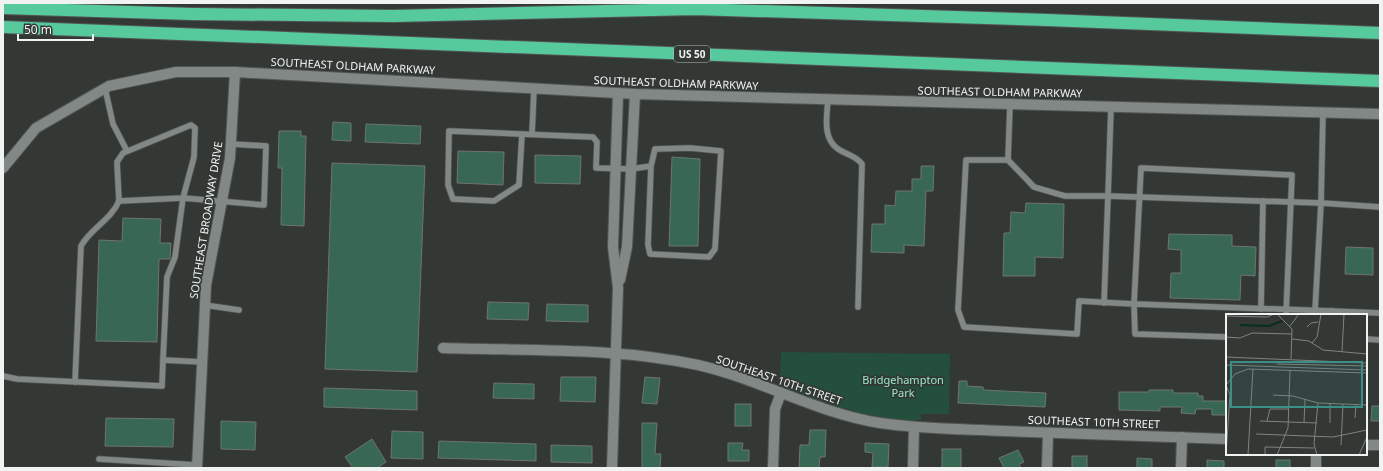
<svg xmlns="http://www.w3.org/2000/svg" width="1383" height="471" viewBox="0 0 1383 471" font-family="'Noto Sans',sans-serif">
<rect width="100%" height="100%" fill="#333835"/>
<path fill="#244f3d" d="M 781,352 L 950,354 L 949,414 L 921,414 L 921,420 C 871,422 826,402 780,387 Z"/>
<g fill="#386854" stroke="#6e7471">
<polygon points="333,122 351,123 351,141 332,140"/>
<polygon points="366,124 421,126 420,144 365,142"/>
<polygon points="279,131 301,131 301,136 306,136 304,226 281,225 282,168 278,168"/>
<polygon points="458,151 504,152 503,185 457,183"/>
<polygon points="535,155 581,156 580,184 535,183"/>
<polygon points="672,157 700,159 698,246 669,246"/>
<polygon points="332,163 425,166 417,372 325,369"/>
<polygon points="921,166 934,166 933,191 926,191 924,246 904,245 904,253 871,252 872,224 885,224 885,205 895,206 896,191 912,191 912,179 921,179"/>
<polygon points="1026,203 1064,204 1063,258 1035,257 1035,276 1003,276 1004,233 1010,233 1011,212 1025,213"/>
<polygon points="123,218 161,219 160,243 171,243 170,259 159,259 157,342 96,341 99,240 122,241"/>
<polygon points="1169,234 1232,235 1232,246 1256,247 1255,276 1241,275 1240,300 1170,298 1171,273 1181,273 1181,250 1168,249"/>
<polygon points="1346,247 1373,248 1373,275 1345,274"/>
<polygon points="488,302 529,303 528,320 487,319"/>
<polygon points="547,304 588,305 588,322 546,321"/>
<polygon points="561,377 596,377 595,402 560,401"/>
<polygon points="645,377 660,378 657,404 642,403"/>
<polygon points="959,381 967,381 967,386 983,387 983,390 1046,393 1045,407 958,403"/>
<polygon points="494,383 534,384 534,399 493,398"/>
<polygon points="324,388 417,391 417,410 324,407"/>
<polygon points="1149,390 1173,390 1173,393 1198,393 1198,396 1203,396 1203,401 1227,401 1227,415 1212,415 1212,409 1196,409 1195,414 1181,413 1182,407 1160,407 1160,411 1119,410 1119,392 1149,392"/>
<rect x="735" y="404" width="16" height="22"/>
<polygon points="1372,406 1380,406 1380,421 1371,421"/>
<polygon points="106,418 174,419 173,447 105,446"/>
<polygon points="221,421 256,422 255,450 221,449"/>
<polygon points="642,423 657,423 655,454 661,454 660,468 642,468"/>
<polygon points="810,430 826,430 825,457 820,457 819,468 799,468 800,445 809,445"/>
<polygon points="392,431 423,432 423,459 391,458"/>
<polygon points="372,439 386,462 377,468 353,468 345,457"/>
<polygon points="439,441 536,444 536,461 438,458"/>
<polygon points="728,443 743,443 742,450 749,450 749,461 728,461"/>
<polygon points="865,443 889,444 888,467 872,467 873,453 865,452"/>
<polygon points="551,445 592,446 592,463 551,462"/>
<rect x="942" y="449" width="19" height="19"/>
<polygon points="1018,450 1024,462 1019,464 1021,468 1004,468 999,458"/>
<rect x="1072" y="456" width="15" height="12"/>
<polygon points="1137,458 1152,459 1152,468 1137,468"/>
<polygon points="1207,460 1224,461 1224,468 1207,468"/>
<rect x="1276" y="460" width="14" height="8"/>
</g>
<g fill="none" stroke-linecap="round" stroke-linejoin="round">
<defs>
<g id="lane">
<polyline points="105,88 113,124 127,151"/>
<path d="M 828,99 C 827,116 822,138 838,149 C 847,155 855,155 862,164 L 858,307"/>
<polyline points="1010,104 1008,160 966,160 958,310 964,327 1077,334 1079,301 1134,304 1141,168 1292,175 1286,315"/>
<polygon points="191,125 195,128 194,157 183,198 119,201 117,162 123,153"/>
<polyline points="522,134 519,185 494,201 453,199 448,185 449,131 593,137 597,142 596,168 631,169 651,166 655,149 690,148 721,151 715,249 709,257 650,254 648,245 651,166"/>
<polyline points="532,134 534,89"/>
<polyline points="1008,160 1034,187 1065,196 1108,196 1111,107"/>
<polyline points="1104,303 1108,196 1321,203 1323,112"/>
<polyline points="204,305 239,310"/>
<polyline points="1261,309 1263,201"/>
<polyline points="1315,311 1321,203 1380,207"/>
<polyline points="1331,315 1331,311 1380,313"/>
<polyline points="1227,337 1135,334 1134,304 1331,311"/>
<polyline points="1366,339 1380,340"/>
<polyline points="163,360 167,277 175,257 183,198 264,205 266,146 231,144"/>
<polyline points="3,376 17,379 162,386 163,360 202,362"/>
<path d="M 75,382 L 81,246 C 91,228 111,220 119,201"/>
<polyline points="99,459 197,465"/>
</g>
<g id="street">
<polyline points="620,280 627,247 635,94"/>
<path d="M 443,348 C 527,351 615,347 698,365 C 760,379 816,413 880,423 C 921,429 962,429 1003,431 C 1078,434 1153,436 1227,439"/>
<polyline points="1366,445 1380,445"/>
<polyline points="197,468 206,285 230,158 235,72"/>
<polyline points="612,468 618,288 613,247 618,94"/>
<polyline points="773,468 775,409 781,393"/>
<polyline points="913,468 914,427"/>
<polyline points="1047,468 1048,433"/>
<polyline points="1181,468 1182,437"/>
<polyline points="1316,468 1316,454"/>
</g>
<polyline id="secondary" points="3,168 36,128 109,86 176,72 235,72 635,94 1380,114"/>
<g id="highway">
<polyline points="3,8 192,14 393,16 695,9 1047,20 1380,33"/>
<polyline points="3,27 1380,81"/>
</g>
</defs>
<use href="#lane" stroke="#525654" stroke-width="7"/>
<use href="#street" stroke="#525654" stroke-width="12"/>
<use href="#secondary" stroke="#525654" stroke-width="12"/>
<use href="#highway" stroke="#525654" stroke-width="14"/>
<use href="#lane" stroke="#828885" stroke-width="5.5"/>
<use href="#street" stroke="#828885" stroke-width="10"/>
<use href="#secondary" stroke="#828885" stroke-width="10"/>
<use href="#highway" stroke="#57ca9d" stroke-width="12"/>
</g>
<g text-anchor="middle" stroke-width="3.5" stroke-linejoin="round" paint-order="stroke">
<rect fill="#333835" stroke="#b7bbb9" stroke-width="1" x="674" y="46" width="36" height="16" rx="3"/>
<g font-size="10" font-weight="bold" fill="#f0f3f2">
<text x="692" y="58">US 50</text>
</g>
<g font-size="11" fill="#f0f3f2" stroke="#333835">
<text transform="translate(353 66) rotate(3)" y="4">SOUTHEAST OLDHAM PARKWAY</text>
<text transform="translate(676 83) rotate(2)" y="4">SOUTHEAST OLDHAM PARKWAY</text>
<text transform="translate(1000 92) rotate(1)" y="4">SOUTHEAST OLDHAM PARKWAY</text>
<text transform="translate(206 220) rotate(-81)" y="4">SOUTHEAST BROADWAY DRIVE</text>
<text transform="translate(779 380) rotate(19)" y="4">SOUTHEAST 10TH STREET</text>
<text transform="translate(1094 422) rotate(2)" y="4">SOUTHEAST 10TH STREET</text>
</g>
<g font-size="11" fill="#98e8c4" stroke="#333835">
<text x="903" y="384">Bridgehampton<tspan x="903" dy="13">Park</tspan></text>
</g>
</g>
<g transform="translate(1226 314)">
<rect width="141" height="141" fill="#333835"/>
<path fill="none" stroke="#082e20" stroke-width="2" d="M 14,11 L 43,12 L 56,7"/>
<path fill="none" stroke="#7f8381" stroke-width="1" d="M 51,0 L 66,15 L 65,45M 0,2 L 41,3 L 48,0M 64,12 L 73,0M 81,13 L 85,9 L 92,8M 0,23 L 14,24 L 26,19 L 66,20M 66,25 L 83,27 L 97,36 L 141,40M 86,29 L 91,23 L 95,0M 116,38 L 118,0M 0,43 L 141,49M 51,50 L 141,52M 0,51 L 141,56M 0,71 L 9,60 L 22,55 L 141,59M 0,71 L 4,81 L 0,141M 47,81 L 67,82 L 92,89 L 141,91M 129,104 L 130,90M 34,107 L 91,109M 41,107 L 44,95 L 63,95M 78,109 L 79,85M 104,109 L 104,89M 30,120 L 107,123 L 141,116M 115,131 L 117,90M 22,141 L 27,55M 39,141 L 39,133 L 88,134M 51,141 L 62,114 L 64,57M 91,141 L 88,130 L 92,89M 133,141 L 141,123"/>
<path fill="#3c8f88" fill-opacity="0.15" stroke="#3c8f88" stroke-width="2" d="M 5,48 L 136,48 L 136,93 L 5,93 Z"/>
<rect width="141" height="141" fill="none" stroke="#f0f3f2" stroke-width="2"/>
</g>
<rect width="1383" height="471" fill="none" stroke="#f0f3f2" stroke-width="8"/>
<path d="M18 34v6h75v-6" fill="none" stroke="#f0f3f2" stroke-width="2"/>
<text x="24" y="34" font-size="12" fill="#f0f3f2" stroke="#333835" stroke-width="3" paint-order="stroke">50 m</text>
</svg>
